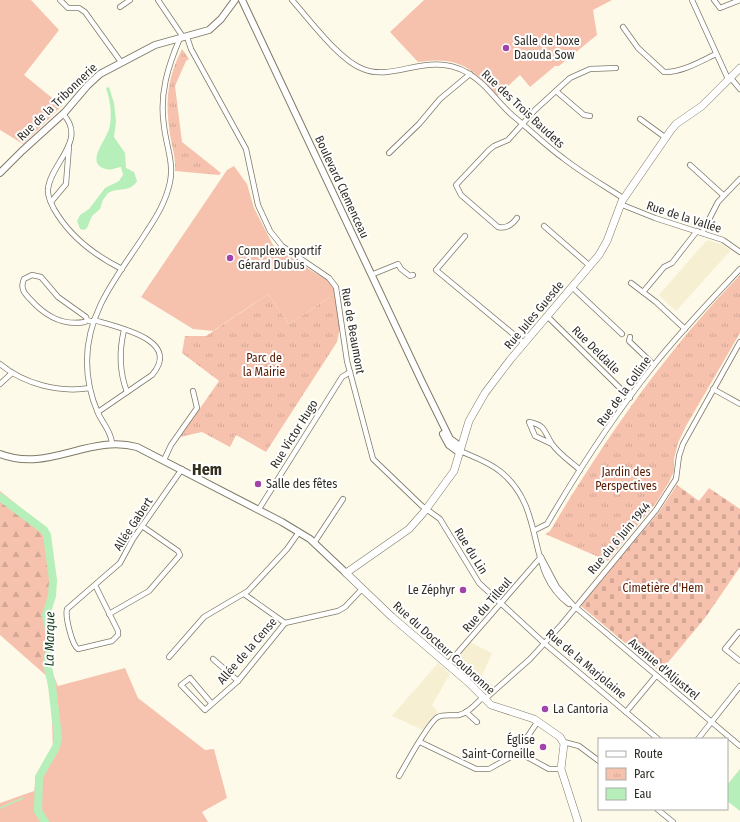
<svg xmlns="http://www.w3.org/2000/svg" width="740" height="822" viewBox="0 0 740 822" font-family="'Fira Sans Condensed',sans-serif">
<defs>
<pattern id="forest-firs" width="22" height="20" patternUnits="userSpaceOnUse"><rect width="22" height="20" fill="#f6c2ae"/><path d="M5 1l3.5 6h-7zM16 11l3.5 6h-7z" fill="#d3a796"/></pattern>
<pattern id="cemetery-stones" width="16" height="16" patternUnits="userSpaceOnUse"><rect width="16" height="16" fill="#f6c2ae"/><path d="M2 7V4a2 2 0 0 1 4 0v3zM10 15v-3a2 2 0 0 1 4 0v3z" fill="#d3a796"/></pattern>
<pattern id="park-tufts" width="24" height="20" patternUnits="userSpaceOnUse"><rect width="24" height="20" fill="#f6c2ae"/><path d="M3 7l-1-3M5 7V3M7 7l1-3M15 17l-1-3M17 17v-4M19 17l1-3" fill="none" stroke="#d3a796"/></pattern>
</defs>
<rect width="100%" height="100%" fill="#fefae9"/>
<g fill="#f6efd2">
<polygon points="707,240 721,244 731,250 676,311 659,295"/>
<polygon points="470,642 492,653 482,676 495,687 487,694 453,661"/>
<polygon points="438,663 450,674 432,705 438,712 423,730 392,716"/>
</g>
<g fill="#f6c2ae">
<polygon points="0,0 31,0 59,30 24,75 62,106 23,144 0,130"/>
<path d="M 424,0 L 612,0 L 593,10 L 597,35 L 559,66 L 555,66 L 530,87 L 520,75 L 497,96 C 472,67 458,56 418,62 L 390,32 Z"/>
<polygon points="234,166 247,184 254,208 273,245 312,271 331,282 336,293 289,324 268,294 213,331 193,329 141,297 227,170"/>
<polygon points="125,668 138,698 205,750 214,749 227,798 202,812 208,822 0,822 0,803 34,791 37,775 53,749 51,699 48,679 58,686"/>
</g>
<polygon fill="url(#forest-firs)" points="0,491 46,528 51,546 55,592 49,616 53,643 50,667 58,686 0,635"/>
<polygon fill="url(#cemetery-stones)" points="677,485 699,501 709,488 740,509 740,567 705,618 660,672 581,606 581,604 659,512"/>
<g fill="url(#park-tufts)">
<path d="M 182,49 L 189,59 L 186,61 L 175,86 L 182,142 L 221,173 L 219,175 L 175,171 C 176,160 173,150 171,140 C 165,104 166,81 182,49 Z"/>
<path d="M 740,275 L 740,333 L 686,426 L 678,443 L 674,459 L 674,471 L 669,482 L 656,503 L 608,561 L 545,534 L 550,531 C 605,439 665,352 740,275 Z"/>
<polygon points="336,293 340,327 337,342 266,452 236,435 230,447 202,432 180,437 219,381 182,353 185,336 206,336 268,294 289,324"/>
</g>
<g fill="#b7efbb">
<path d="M 109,87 L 114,103 L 116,122 L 114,137 L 125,153 L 126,168 L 134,172 L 137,181 C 130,193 118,187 108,193 L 103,200 L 100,209 L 92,216 L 87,228 L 84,230 L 80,229 L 77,221 L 80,215 L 89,209 L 105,188 L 119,181 L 123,175 L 121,167 C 117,167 111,171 106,169 C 83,163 109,138 110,125 C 112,112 110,100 106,88 Z"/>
<polygon points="740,769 740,811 727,801 727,785"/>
</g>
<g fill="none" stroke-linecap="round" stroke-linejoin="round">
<polyline stroke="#b7efbb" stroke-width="1.5" points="0,808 23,798"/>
<polyline stroke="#b7efbb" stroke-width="8" points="0,497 44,530 47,535 53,580 52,596 46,615 51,639 47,663 52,686 58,737 56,747 39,777 38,811 45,822"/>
<defs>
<g id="minor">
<polyline points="60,0 68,8 79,8 85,12 121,62"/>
<polyline points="158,0 183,37"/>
<path d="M 292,0 C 309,19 339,60 363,69 C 393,82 429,51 466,72 C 485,82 496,101 512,115 C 529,129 545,145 563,158 C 582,173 603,185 623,198"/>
<polyline points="692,0 728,79"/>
<polyline points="714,0 720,8 740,0"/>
<polyline points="120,7 130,0"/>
<path d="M 623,27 L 638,48 L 664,72 C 681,73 701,61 716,54"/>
<polyline points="187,37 191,49 246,149 258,205 270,231 282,246 329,278 336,287 347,361 373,459 422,506 440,519 479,583 544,643 658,739"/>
<polyline points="730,77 740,89"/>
<polyline points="556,91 584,115 590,116"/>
<path d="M 63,114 C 88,140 50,164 48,189 C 47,196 51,203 54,209 C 70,237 94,255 122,269"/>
<polyline points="640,119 666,138"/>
<polyline points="389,153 419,124 440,99 470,74"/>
<polyline points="690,165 723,195"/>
<polyline points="51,202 66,184 69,146"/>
<polyline points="620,204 655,218 723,240 740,252"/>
<path d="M 517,218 C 512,225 506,229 498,227 L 461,195 L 456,185 L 489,150 L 494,146 L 508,140 L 535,110 L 570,78 L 590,69 L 616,68"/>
<polyline points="544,226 590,266"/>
<polyline points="702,233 718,202 740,179"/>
<polyline points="465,236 436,270 524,343"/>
<polyline points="371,275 398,264 401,269 410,276 413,275"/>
<polyline points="631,283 656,302 685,329"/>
<polyline points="572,287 622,334"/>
<polyline points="643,292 664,267 672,263 697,231"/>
<polyline points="547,316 630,398"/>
<path d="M 87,320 L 85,322 C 62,326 45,316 30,299 C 24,293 20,288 24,279 L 32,275 L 41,277 L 58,297 L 86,317 L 87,320 L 93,322"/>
<path d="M 94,320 C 115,327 183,339 152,375 L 98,412"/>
<path d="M 124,330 C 119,351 119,371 127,392"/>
<polyline points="630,337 629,341 654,365"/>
<path d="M 0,364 C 24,384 59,393 90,388"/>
<polyline points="0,384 12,373"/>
<polyline points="713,389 740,404"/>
<path d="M 112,443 C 111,431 103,424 98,413 C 91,397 87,379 87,361 C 87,309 121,272 147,231 C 157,216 166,201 170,182 C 174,163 166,145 164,126 C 159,94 168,66 180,38"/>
<path d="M 552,444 L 535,436 L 529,422 C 546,425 544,432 552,444 C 559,454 571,462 580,470"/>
<path d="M 460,451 C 474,457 489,462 501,472 C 548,511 524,571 569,604"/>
<polyline points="164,460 171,445 197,408 193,391"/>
<polyline points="259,509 342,377 350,372"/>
<path d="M 535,530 L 547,524 C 579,469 615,414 654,365 C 681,331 711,300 740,269"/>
<polyline points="314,543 343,499"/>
<polyline points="541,557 557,587 573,605 740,746"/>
<path d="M 95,585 L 118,631 L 118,635 L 112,641 L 78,649 C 72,645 65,617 67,609 L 120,563 L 133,539 L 182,469"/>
<polyline points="244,594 285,623"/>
<polyline points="109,614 149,591 180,555 178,551 142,526"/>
<polyline points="739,632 725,649 740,661"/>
<polyline points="169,657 204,617 248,591 287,549 299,532"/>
<polyline points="213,659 238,681"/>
<polyline points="447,665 541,557"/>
<polyline points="212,704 190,678 181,685 205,710 238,681 285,623 338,611 345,607 362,589"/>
<polyline points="466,712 477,722"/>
<polyline points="626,712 656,676"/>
<polyline points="698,739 740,686"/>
<polyline points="420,742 476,769 489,769 516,754 538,721"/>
<polyline points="564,742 579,746 599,761"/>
<polyline points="518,752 549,769 561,769"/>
<path d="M 399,776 C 405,766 429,721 438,717 C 444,714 452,716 459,715 C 468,713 475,705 481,699 L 485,699 L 530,659 L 562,624 L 656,510 L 676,479 L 679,456 L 683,444 L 740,342"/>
<polyline points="657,809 673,822"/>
</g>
<g id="tertiary">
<polyline points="242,0 422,382 450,439 461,447"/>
<polyline points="0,173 22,151 65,112 88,85 100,74 155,45 209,30 221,19 235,0"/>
<polyline points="443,434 449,445 460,453"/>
<path d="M 0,454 C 48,473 89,434 137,447 L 282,522 L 310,539 L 346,573"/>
</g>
<polyline id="secondary" points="578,822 561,769 564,744 560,737 534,719 491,705 468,682 392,617 346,573 409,529 424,512 454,471 469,421 485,393 510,360 599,255 607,241 622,201 671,130 676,124 702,106 740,68"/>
</defs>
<use href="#minor" stroke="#7f7a68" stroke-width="6"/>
<use href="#tertiary" stroke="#7f7a68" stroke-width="8"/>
<use href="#secondary" stroke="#7f7a68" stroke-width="8"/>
<use href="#minor" stroke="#fff" stroke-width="4.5"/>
<use href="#tertiary" stroke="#fff" stroke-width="6"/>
<use href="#secondary" stroke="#fff" stroke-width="7"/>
</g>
<g fill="#a243ab" stroke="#fff" stroke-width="1.5">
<circle cx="506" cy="48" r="4"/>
<circle cx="230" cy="258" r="4"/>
<circle cx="258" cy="484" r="4"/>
<circle cx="463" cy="590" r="4"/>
<circle cx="545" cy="709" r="4"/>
<circle cx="543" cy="747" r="4"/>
</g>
<g text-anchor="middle" stroke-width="4" stroke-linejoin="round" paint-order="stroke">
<g font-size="12" fill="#2f2d25" stroke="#fff" text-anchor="start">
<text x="514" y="45">Salle de boxe<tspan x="514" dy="14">Daouda Sow</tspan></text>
<text x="238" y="255">Complexe sportif<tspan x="238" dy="14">Gérard Dubus</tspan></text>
<text x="266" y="488">Salle des fêtes</text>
<text x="455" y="594" text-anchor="end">Le Zéphyr</text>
<text x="553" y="713">La Cantoria</text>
<text x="535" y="744" text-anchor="end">Église<tspan x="535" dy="14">Saint-Corneille</tspan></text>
</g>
<g font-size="12" fill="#2f2d25" stroke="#fff">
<text transform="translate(57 102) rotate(-44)" y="4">Rue de la Tribonnerie</text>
<text transform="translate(523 109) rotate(43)" y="4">Rue des Trois Baudets</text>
<text transform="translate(342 187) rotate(65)" y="4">Boulevard Clemenceau</text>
<text transform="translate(684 217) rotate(18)" y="4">Rue de la Vallée</text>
<text transform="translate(534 315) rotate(-50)" y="4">Rue Jules Guesde</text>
<text transform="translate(353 331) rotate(80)" y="4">Rue de Beaumont</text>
<text transform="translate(596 350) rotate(45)" y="4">Rue Deldalle</text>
<text transform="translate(624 391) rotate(-54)" y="4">Rue de la Colline</text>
<text transform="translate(294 434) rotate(-58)" y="4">Rue Victor Hugo</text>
<text transform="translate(133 524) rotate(-57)" y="4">Allée Gabert</text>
<text transform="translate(619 538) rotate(-50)" y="4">Rue du 6 Juin 1944</text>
<text transform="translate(471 551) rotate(58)" y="4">Rue du Lin</text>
<text transform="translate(487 605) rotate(-49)" y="4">Rue du Tilleul</text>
<text transform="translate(444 648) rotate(42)" y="4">Rue du Docteur Coubronne</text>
<text transform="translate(247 651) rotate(-49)" y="4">Allée de la Cense</text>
<text transform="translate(586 664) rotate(40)" y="4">Rue de la Marjolaine</text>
<text transform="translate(664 669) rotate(40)" y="4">Avenue d'Aljustrel</text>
</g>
<g font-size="12" fill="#571b00" stroke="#fff">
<text x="264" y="362">Parc de<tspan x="264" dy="14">la Mairie</tspan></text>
<text x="626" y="476">Jardin des<tspan x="626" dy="14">Perspectives</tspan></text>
<text x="663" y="592">Cimetière d'Hem</text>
</g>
<g font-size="13" font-style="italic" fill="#0f3716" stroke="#fff">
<text transform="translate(49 639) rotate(-89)" y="5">La Marque</text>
</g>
<g font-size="16" font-weight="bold" fill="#322d1d" stroke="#fff">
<text x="207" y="475">Hem</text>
</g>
</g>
<rect x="598" y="738" width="130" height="72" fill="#ffffff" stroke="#acaba8"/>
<rect x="606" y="751" width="20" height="6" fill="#ffffff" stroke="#acaba8"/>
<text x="634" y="758" font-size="12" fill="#2f2d25">Route</text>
<rect x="606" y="768" width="20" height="12" fill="url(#park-tufts)" stroke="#acaba8"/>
<text x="634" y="778" font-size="12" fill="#2f2d25">Parc</text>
<rect x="606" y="788" width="20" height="12" fill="#b7efbb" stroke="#acaba8"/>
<text x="634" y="798" font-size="12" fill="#2f2d25">Eau</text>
</svg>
